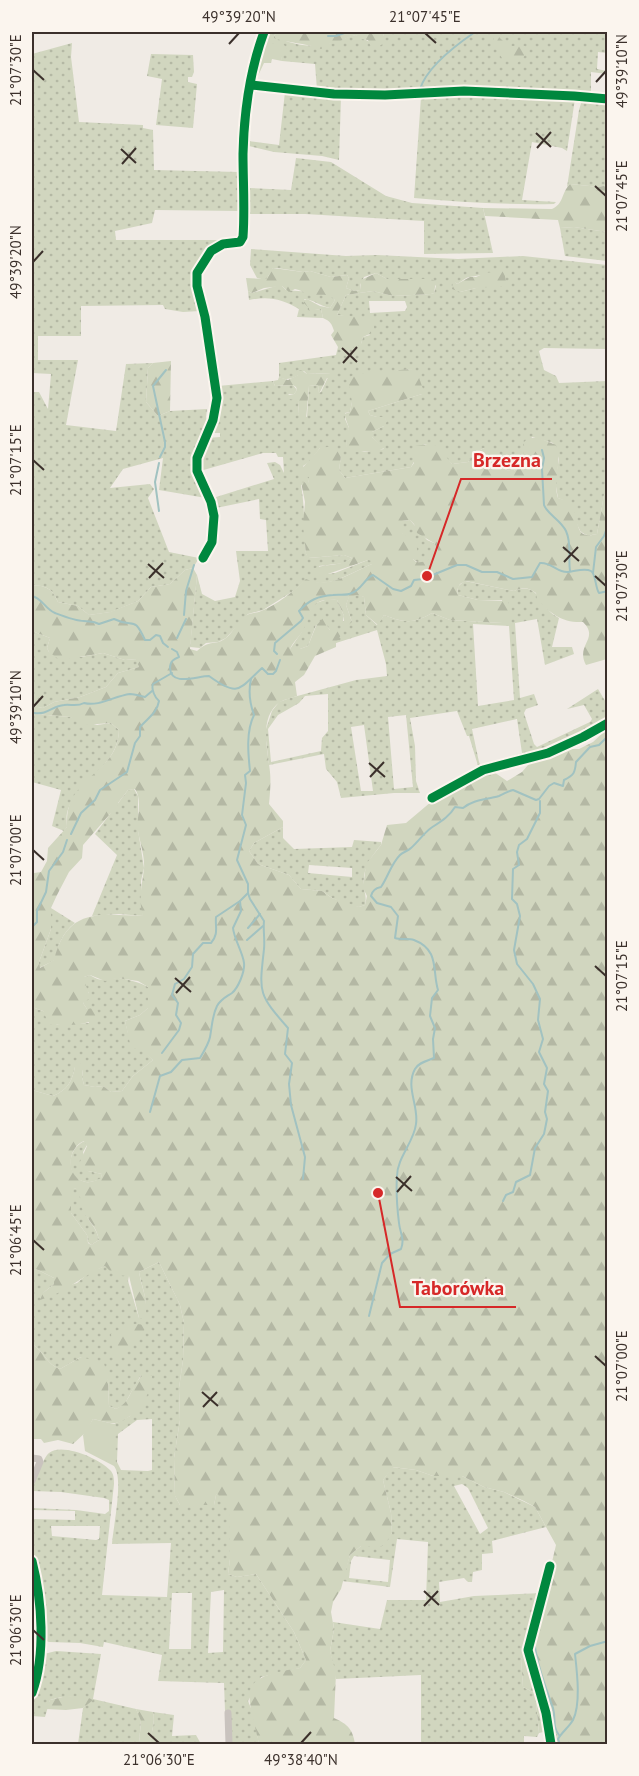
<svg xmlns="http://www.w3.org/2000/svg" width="639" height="1776" viewBox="0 0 639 1776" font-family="'PT Sans',sans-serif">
<defs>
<pattern id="grass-dots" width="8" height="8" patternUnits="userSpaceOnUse" patternTransform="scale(1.5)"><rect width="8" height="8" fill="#d1d6bf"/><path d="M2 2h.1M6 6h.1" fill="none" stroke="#b4b8a4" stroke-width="1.8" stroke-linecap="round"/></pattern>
<pattern id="forest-firs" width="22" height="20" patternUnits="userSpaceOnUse" patternTransform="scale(1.5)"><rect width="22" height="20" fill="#d1d6bf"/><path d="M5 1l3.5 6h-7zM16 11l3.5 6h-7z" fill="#b4b8a4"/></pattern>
</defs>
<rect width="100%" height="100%" fill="#f0ebe5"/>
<g fill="url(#grass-dots)" fill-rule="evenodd">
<path d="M 268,32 L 277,32 L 274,36 C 294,46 316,49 338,41 C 345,39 349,36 356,35 L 370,42 L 384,36 L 382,32 L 607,32 L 607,53 L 598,52 L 597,69 L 607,71 L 607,74 L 591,72 L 591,93 L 457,89 L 397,92 L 317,90 L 315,64 L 282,61 L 280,52 L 283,44 L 263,45 Z"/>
<path d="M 72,43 L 71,57 L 79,122 L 143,125 L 143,128 L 153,130 L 154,170 L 239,172 L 240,211 L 155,210 L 152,223 L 115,231 L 116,240 L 223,240 C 202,254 188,266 194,293 C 196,301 195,305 200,311 L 183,312 L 165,309 L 163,305 L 81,306 L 81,336 L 38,336 L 38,360 L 78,360 L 66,425 L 116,431 L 126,364 L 153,363 L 148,368 L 146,402 L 158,416 L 170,411 L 207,409 L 206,417 L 208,423 C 192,457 188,464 206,498 L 159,490 L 163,458 L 123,469 L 110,488 L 150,484 L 154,489 L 148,498 L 169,552 L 199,558 L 193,568 L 185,570 L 170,584 L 151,587 L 138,601 L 111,612 L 89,615 L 78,606 L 58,602 C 52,588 46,586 32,585 L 32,392 L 39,392 L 48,409 L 51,374 L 32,373 L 32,54 Z"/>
<polygon points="151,54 193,55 194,72 192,77 188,77 188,82 197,84 193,128 156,125 162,79 147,76"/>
<polygon points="285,92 341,97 339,160 322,156 274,152 249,146 248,141 279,145"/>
<path d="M 446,94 L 575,99 L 567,151 L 562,148 L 532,142 L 522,200 L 556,202 L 554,204 C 507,205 460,202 414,198 L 421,97 Z"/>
<polygon points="582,100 607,102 607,185 599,187 570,184 567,187 579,110"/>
<polygon points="296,158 331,162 386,196 412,203 483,208 493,253 424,254 424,221 305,214 250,214 249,188 291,190"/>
<polygon points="574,227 607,232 607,261 565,256 560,228"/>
<path d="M 251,249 L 346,256 L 377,255 L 458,259 L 523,256 L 607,265 L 607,349 L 544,348 L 539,351 L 544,370 L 556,376 L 559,383 L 607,381 L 607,493 L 604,495 L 597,534 C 569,542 583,506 558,498 L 555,481 L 559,459 L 553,443 L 532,437 L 525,452 L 525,458 L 514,471 C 503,472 500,463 490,460 L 484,448 L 475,453 L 468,462 L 452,464 C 443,455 437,447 424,444 L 411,467 L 345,478 L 339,470 L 341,456 L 320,448 L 309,462 L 303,466 L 310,476 L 308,483 L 301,485 C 305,508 304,531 306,554 L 309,558 L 344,555 L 352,558 L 345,563 L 319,566 L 318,575 L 335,573 L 368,560 L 373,560 L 372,564 C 351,572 329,590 306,580 L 295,590 L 263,610 L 248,614 L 226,638 L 218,642 L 206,643 L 200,648 L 190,647 L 197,575 L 202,594 L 215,601 L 235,597 L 240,581 L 236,551 L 268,551 L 266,520 L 260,519 L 259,499 L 216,508 L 213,498 L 274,479 L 267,463 L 275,462 L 280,465 L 284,473 L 283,457 L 278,457 L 276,453 L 263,453 L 200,471 L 198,462 L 207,438 L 220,437 L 220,433 L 210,433 L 218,386 L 273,381 L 275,386 L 293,385 L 297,390 L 294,394 L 288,394 L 299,401 L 298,414 L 307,417 L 309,386 L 318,385 L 319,393 L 321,392 L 330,373 L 307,374 L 304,371 C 296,377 288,382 279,377 L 279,363 L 336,355 L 338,347 L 361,344 L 363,337 L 370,335 L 357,318 L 337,315 L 346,295 L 373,291 L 393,296 L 431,294 L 434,293 L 436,286 L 430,279 L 387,279 L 376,273 L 364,277 L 360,285 L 360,290 L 354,291 L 346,288 L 349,278 L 347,275 L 331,277 L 310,271 L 303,272 L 277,268 L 273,268 L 266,280 L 257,278 L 250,265 ZM 504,272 L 476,288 L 460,292 L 455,282 L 457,284 C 461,282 466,277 470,277 C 481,275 492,273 504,272 ZM 369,301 L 405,301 L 407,307 L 405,311 L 370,313 ZM 411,369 L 422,394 L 368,411 L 370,415 L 377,417 L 385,417 L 384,426 L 372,432 L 372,437 L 384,449 L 364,452 L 346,446 L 349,428 L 345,419 L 345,413 L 350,412 L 352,402 L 388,372 Z"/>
<path d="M 276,286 L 282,286 L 286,290 C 290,290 330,294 332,296 C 333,297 334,299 335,300 L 330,308 C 320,306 312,299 304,299 L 313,310 L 321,309 L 323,318 L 297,317 L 299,309 C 282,299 269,296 249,300 L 248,291 L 252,293 Z"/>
<path d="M 410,520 L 427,540 L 434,543 L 438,550 C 433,559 422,568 413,559 L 402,533 L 402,521 Z"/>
<path d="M 465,581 L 514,591 C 540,580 539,609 559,618 L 552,647 L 572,647 L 574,654 L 545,665 L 537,619 L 515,623 L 520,698 L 534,694 L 538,705 L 526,709 L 524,713 L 534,744 L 537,747 L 590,722 L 592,719 L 584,705 L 567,709 L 598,689 L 607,704 L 607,721 L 556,747 L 479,769 L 469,736 L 467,736 L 457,711 L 410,718 L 415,746 L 416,781 L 420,793 L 394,793 L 341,798 L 337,782 L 326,769 L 324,754 L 269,765 L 265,732 L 272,711 L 279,702 L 290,698 L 356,680 L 387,676 L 386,664 L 377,630 L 336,643 L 334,630 L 330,630 L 327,626 L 316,625 L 308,646 L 300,649 L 290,649 L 301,633 L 313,604 L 328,599 L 337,600 L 344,616 L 343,621 L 352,622 L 346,605 L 349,596 L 357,594 L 364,597 L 366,615 L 377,625 L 384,615 C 405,623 413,624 432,613 L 450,620 L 502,623 L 502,600 L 478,600 L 458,595 C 456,587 459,585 465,581 ZM 473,624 L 509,626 L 514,700 L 478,706 ZM 328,694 L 328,731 L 322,738 L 321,751 L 271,762 L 268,729 L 278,715 L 299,703 L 305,696 ZM 406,715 L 413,787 L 394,789 L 388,717 ZM 517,719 L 522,753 L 481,766 L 479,762 L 472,729 ZM 364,725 L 373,791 L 361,791 L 351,727 Z"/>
<polygon points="32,631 50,638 47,648 49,652 81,657 103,653 125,660 137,659 139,667 118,673 106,687 80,697 54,702 43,708 32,706"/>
<path d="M 35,714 L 70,717 L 97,725 L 111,723 L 119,730 C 118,769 76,778 67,813 C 66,817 67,823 67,827 L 64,831 L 52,826 L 61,790 L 32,782 L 32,715 Z"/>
<polygon points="134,789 138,796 138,830 144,868 141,881 143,916 119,914 92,916 117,855 95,834 128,790"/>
<path d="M 283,827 L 283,838 L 294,849 L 352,847 L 354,840 L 381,842 L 381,845 C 371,857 362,869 364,885 C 364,893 367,896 365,905 L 359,907 L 351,906 L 332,898 L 322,891 L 301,889 L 289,875 L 258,864 L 249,851 L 254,843 ZM 309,865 L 352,868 L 352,877 L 308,873 Z"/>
<path d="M 51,908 L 75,923 C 62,933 58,945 55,960 L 39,968 L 39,962 L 51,929 Z"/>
<path d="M 90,975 C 103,984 107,977 119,978 C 130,980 139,982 148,987 L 148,1008 L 140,1015 L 125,1021 L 128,1033 L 153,1060 L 133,1076 L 122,1091 L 111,1092 L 103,1086 L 95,1087 L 84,1085 L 82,1077 L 83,1070 L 75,1067 C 72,1082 67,1090 53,1096 L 32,1090 L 32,1007 L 43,1011 L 57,1025 L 89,1023 L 87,1009 L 83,1003 L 89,993 L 84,986 L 84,977 Z"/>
<path d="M 85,1141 L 87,1145 L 83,1152 L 88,1171 L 102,1174 L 101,1179 C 97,1180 91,1183 86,1182 C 65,1179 66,1148 85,1141 Z"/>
<path d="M 77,1188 C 82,1195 81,1204 85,1213 C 90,1224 96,1226 99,1240 L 91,1245 L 88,1242 L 87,1235 L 71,1213 L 71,1189 Z"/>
<path d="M 159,1262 L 180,1305 L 184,1323 L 183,1360 L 179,1388 L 180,1420 L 174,1458 L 175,1496 L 180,1505 L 214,1505 L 216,1495 L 218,1493 L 230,1507 L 230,1559 L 228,1574 L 237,1577 L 256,1574 L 294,1632 L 306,1660 L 300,1668 L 261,1677 L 248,1701 L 253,1713 L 259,1744 L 230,1744 L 230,1711 L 225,1711 L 224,1683 L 158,1681 L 162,1655 L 104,1642 L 103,1647 L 80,1643 L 49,1642 L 44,1640 L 37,1571 L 32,1553 L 32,1519 L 75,1520 L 75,1511 L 32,1510 L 32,1508 L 76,1510 L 105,1514 L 109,1511 L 109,1500 L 104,1498 L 61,1492 L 32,1491 L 32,1487 C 36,1479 43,1458 49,1453 C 62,1442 100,1459 110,1470 C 114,1474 114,1479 114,1484 L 102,1595 L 167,1597 L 171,1543 L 112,1544 C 113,1527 124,1479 114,1466 L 114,1424 L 130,1416 L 141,1375 L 124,1405 L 116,1409 L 109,1406 L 108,1380 L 81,1357 L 60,1369 C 46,1364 46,1353 32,1344 L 32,1270 L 36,1269 L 54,1278 L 54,1284 L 43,1293 L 77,1283 L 90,1272 L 105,1266 L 129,1276 L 128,1281 L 139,1318 L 144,1318 C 149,1302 142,1288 139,1272 ZM 152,1419 L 152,1470 L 148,1471 L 121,1470 L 117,1462 L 118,1434 L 137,1420 ZM 51,1526 L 100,1526 L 99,1539 L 96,1540 L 52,1536 ZM 224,1590 L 223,1652 L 208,1653 L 211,1592 ZM 172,1593 L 192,1593 L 191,1649 L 169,1649 Z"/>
<path d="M 392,1467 L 416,1470 L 433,1476 L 462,1476 L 484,1487 L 504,1492 L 535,1507 L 546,1527 L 492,1541 L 493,1553 L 482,1554 L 482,1570 L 473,1572 L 472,1582 L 468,1582 L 464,1578 L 439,1582 L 440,1602 L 474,1596 L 542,1593 L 527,1655 L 521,1659 L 523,1687 L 537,1694 L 536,1702 L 539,1733 L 537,1737 L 524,1736 L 524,1744 L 421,1744 L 421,1675 L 336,1679 L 330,1651 L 334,1629 L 333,1622 L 380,1629 L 387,1600 L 426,1600 L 428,1542 L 397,1539 L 390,1587 L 342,1581 L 350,1555 L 361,1546 L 381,1546 L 392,1533 L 391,1513 L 383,1480 ZM 462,1484 L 468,1488 L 488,1528 L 480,1534 L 454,1486 ZM 354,1556 L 390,1560 L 388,1582 L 349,1578 L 351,1561 Z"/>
<path d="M 56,1651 L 101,1654 L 93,1699 L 136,1709 L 141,1720 L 139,1744 L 78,1744 L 83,1708 L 89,1702 C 74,1695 65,1696 50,1700 L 45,1717 L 32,1716 C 31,1694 41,1676 44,1654 Z"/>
<path d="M 153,1712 L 174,1715 L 172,1736 L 196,1735 L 201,1744 L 151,1744 C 150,1734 156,1722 153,1712 Z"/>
</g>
<g fill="url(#forest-firs)" fill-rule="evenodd">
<path d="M 277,32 L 382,32 L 384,36 L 384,43 L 375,49 L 371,47 L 368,40 L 361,39 L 356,35 C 346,37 338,44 328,44 L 321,49 C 312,44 287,43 274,38 L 274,36 Z"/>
<polygon points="498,36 508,46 525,46 528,51 522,59 517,63 503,60 494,44 494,37"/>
<polygon points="265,43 283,44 287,48 281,50 282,61 272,59 271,63 264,63 257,78 255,78 263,45"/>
<path d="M 570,184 L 599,187 L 607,185 L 607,232 L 574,227 L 560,228 L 558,220 L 485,216 L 483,208 L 552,209 C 564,204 561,193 570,184 Z"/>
<path d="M 273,268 L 303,272 L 310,271 L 331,277 L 347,275 L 349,278 L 346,288 L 354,291 L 360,290 L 361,280 L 376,273 L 387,279 L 430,279 L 436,281 L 434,293 L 431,294 L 393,296 L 373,291 L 346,295 L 337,315 L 370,318 L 374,319 L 374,332 L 363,337 L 361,344 C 354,349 347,349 338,347 L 331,335 L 334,331 C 332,324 330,321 323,318 L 321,309 L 309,311 L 309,308 L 302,301 L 307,299 L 320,306 L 330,308 L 335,300 C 328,292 320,296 310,294 C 305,293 300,290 295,289 L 289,292 L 282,286 L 264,288 L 252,293 L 248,291 L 246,278 L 266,279 L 269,275 L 270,271 Z"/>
<polygon points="501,271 504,271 506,282 505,286 476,288 460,292 452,289 453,280 457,284 470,277 476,277 485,273"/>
<polygon points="171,361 170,411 158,416 146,402 148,368 153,363"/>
<polygon points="411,369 417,372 423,389 422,394 368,411 370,415 377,417 390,417 384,426 372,432 372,437 384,448 378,451 351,452 346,446 347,433 349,428 344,414 350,412 352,402 348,378 356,374"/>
<polygon points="297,370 301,370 307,374 333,373 337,375 335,378 327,378 319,394 318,385 309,386 306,420 298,414 299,401 285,398 284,396 294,394 297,390 296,387 293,385 275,386 273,381 278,380 279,377 288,380 298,375"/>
<path d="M 528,438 L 539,438 L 556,445 C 563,462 552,480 558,498 C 562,499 567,501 570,504 C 582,517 571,541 597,534 L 604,495 L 607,493 L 607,659 L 586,665 C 575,644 600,639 583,622 C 562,623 551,614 537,599 L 536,593 C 528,587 523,587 514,591 L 466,581 L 460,584 L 457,590 L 458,595 L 478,600 L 508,601 L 511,611 L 508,620 L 502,623 L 450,620 L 432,613 C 413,624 405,623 384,615 L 378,625 L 366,615 L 364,597 L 357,595 L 349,597 L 346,605 L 352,622 L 347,626 L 344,624 L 344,616 L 337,600 C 306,598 314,612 302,632 C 298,638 293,642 290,649 L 300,649 L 308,646 L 316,626 L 324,617 L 328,620 L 327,626 L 330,630 L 336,628 L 343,632 L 336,643 L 336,647 L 315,656 L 304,675 L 295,682 L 297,696 C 292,698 285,699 280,702 C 258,717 268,751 270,772 C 271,782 270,794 269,804 L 283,821 L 283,827 L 254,843 L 249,851 L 258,864 L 289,875 L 301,889 L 322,891 L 332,898 L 359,907 L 365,905 L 367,896 L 363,888 L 366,864 L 381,845 L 387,825 L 406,823 L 438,796 L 491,770 L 507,781 L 522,772 L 534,758 L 568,749 L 579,749 L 593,742 L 607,729 L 607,1744 L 553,1744 L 548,1731 L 539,1733 L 536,1702 L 537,1694 L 523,1687 L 521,1659 L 532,1647 L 556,1545 L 535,1507 L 524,1501 L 504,1492 L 484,1487 L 462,1476 L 433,1476 L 416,1470 L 393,1467 L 383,1480 L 391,1513 L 392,1533 L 387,1541 L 381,1546 L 361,1546 L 350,1555 L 341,1589 L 333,1602 L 331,1612 L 334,1629 L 330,1651 L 336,1673 L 334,1718 C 348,1724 353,1730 355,1744 L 259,1744 C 247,1689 235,1678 300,1668 L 306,1660 L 294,1632 L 256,1574 L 237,1577 L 228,1574 L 230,1559 L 229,1507 L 221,1502 L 218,1494 L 216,1495 L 214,1505 L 180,1505 L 175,1496 L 174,1458 L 180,1420 L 179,1388 L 183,1360 L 184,1323 L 180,1305 L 159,1262 L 139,1272 C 142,1289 149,1302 145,1318 L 139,1318 L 129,1276 L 114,1275 L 105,1266 C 82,1276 65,1293 40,1300 L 43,1293 L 54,1284 L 54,1278 L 36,1269 L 32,1270 L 32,1090 L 53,1096 C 67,1090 72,1082 75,1067 L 84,1061 L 82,1077 L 84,1085 L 95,1087 L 103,1086 L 111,1092 L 122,1091 L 133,1076 L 153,1060 L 141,1049 L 131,1048 L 125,1021 L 140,1015 L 148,1008 L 148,987 L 138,981 L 117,978 L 105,981 L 90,975 L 84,977 C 85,987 89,990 90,998 L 83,1003 L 87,1009 L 94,1008 L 98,1012 L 95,1019 C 84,1026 62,1026 49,1024 L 43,1011 L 32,1007 L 32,860 L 34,863 L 34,873 L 41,872 L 47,861 L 48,848 L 67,827 C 67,817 67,808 72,799 C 86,772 118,766 119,730 L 111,723 L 84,725 L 70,717 L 35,714 L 32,713 L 32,706 L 43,708 L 54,702 L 80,697 L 106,687 L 118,673 L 139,667 L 136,659 L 125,660 L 103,653 L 68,659 L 57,658 L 49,652 L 47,648 L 50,638 L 32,631 L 32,585 C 46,586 52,588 58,602 L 78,606 L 89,615 L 110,612 L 138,601 L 151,587 L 170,584 L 185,570 L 193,568 L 197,575 L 190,649 L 197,651 C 210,639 216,646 226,638 C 234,632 237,620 247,615 C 251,613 257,613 261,611 C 276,605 295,591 306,579 C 329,590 352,572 372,564 L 372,561 L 368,560 L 325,575 L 318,575 L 313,572 L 313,569 C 325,563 341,567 352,558 L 344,555 L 308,558 L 306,554 L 303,525 L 305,502 L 301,482 L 308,483 L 309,477 L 301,476 L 299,472 L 320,448 L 334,446 L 340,450 L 341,456 L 339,470 L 345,478 L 411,467 L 414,463 L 413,457 L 415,446 C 426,444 435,443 444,449 L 444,454 L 452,464 L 468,462 L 475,453 L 484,448 L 492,452 L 491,460 C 500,463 503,472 514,471 L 524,458 L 523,443 ZM 410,520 L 414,524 L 417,533 L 434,543 L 438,550 C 432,559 426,563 416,562 L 413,559 C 423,547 413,539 402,533 L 402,521 ZM 135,789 C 143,801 136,817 138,831 C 140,843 145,856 144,869 C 142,885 138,900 143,916 C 98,914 67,908 54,960 L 40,968 L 39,962 L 51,929 L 51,908 L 57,895 L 69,872 L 82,858 L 83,845 L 110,814 L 118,809 L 118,803 L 128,790 ZM 84,1141 L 87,1146 L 79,1164 L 88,1171 L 102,1174 L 101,1178 C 97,1180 91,1183 86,1182 C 66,1179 66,1148 84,1141 ZM 76,1188 C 81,1194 80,1200 82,1208 C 87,1221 96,1224 99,1240 L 91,1245 L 88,1243 L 87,1235 L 71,1213 L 71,1190 Z"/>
<polygon points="137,1324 145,1325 146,1328 130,1350 121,1358 113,1354 111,1334 128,1325"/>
<path d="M 32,1344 C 46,1353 46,1364 60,1369 L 81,1357 L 104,1363 L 108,1380 L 109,1406 L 116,1409 C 134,1401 130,1381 147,1373 L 152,1376 C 152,1395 135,1418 116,1423 C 110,1424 99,1420 93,1419 L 86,1432 L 73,1444 L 58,1440 L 44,1443 L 41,1439 L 32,1439 Z"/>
<path d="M 67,1696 C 76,1697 85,1695 93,1700 L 83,1708 L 66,1710 L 46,1709 L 50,1700 Z"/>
<path d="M 136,1709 L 153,1712 C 156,1722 150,1734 151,1744 L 139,1744 L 141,1721 Z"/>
</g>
<polygon fill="#d1d6bf" points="93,1419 114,1424 114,1466 85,1451 83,1435"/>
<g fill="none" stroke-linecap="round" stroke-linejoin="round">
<g stroke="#a1c2c1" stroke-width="2">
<polyline points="328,36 336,36 347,32"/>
<path d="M 420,89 C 427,67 456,45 475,32"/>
<path d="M 542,450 L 544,458 L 542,469 L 544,505 C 547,514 561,520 566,531 C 572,544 568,558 570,571"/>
<polyline points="160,457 165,447 165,442 153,386 166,370"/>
<polyline points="159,463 155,482 159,511"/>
<polyline points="593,573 596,547 604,536 608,525"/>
<path d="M 32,596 C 42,598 45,609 55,613 C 63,616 76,621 84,621 C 91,622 93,621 99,624 L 114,619 C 134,629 133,614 145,640 L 150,640 L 156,635 L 160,636 L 163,643 L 168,647"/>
<polyline points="184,615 186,591 194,565"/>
<polyline points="177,638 186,619"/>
<path d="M 172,649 L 177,652 L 179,657 C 174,659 170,661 170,668 C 171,687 197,676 209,676 C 239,698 239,689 262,668 L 268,674 L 273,674 L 276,671 L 280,660"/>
<path d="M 277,654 L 274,651 L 275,643 L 301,621 L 303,618 L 299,611 C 309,600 318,596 333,595 C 339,594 346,596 352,593 C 362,589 364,579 373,575 L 393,589 L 401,591 L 411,586 L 414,580 L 423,579 L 457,565 L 466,565 L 482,572 L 497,572 L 513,579 L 532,577 L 540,563 C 551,562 557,572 567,572 C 574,572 584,567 591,571 C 596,574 595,587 599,593 L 608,591"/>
<path d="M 251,679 C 248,692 250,704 254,715 C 246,731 248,753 250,771 L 245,775 L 246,783 L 242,815 L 246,825 L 237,860 L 248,884 L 248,893 L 250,899 L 264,921 C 263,929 265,940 264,949 C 259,993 258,994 288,1028 L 285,1054 L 292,1063 L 289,1084 L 291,1105 L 305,1157 L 303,1179"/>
<path d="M 34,713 C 48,715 52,706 64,705 C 71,704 77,707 84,703 C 99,707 114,696 130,694 C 135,694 140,696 145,697 L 152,691"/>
<path d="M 71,834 L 81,813 L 95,800 L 100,790 L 127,772 L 135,743 L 140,736 L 140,727 C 148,718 157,713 159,701 C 155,698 151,689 153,684 L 172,673"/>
<polyline points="32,927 37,922 37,911 46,892 49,871 63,852 67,840"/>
<polyline points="248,928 260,914"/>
<polyline points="247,940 263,926"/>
<path d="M 162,1053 L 179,1030 L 181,1023 L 176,1015 L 178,1003 L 172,995 L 175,984 L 184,979 L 192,967 L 193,954 L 203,943 L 211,943 C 219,934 215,927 216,917 L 240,901"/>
<path d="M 150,1112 L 160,1076 L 171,1072 L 182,1060 L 200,1058 C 203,1053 209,1043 210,1037 C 212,1027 212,1016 217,1006 C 221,999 226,997 232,993 C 238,988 245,972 244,963 C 243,953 234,939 233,928 L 241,911 L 240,901 L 248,893"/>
<polyline points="503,1201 506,1195 513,1192 516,1182 530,1175 535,1148 544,1134 547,1119 545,1112 548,1091 544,1084 547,1068 539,1052 543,1039 538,1020 540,999 533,984 517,964 514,950 520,916 517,904 512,899 513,869 519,865 517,852 519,845 527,839 540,813 540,801"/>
<path d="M 369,1316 L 382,1263 L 390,1254 L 401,1249 C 405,1239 400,1233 399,1223 C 397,1207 396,1191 397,1176 C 397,1158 414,1142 416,1124 C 419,1106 405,1087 415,1069 C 419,1062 427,1061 434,1058 L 433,1039 L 435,1028 L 430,1016 L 432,998 L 438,990 C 432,971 440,950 414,940 C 408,938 401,940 395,938 L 398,916 L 391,907 L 377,903 L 371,896 C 372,891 376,888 381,887 C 388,877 391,864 400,855 C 403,852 408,851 411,848 C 417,843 424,833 431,828 C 440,822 449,817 455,807 L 463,808 C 474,799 486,800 499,796 C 504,794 508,791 513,790 L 536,800 L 539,799 L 549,786 L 554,783 L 563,786 L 564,780 C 574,775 575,773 576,762 L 590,747 L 599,745 L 608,736"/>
<path d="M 535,1647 C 538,1669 546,1688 553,1708 C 556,1719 552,1726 559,1735"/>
<path d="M 560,1744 L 558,1739 C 562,1732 569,1727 573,1720 C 581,1704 577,1672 575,1654 L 590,1646 L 608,1641"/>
</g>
<g stroke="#c9c3be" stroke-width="7">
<polyline points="251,85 334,94 385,95 464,91 574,96 608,99"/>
<path d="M 203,558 L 212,542 L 214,516 L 211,502 L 197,471 L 197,458 L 213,420 L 217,398 L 205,317 L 197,286 L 197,273 L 211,251 L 223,244 L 240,242 L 243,237 C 245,209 243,181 243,154 C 244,113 250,70 264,32"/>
<polyline points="432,798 483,770 548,753 583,737 608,723"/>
<polyline points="32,1458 39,1459 40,1462 32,1481"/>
<path d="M 32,1561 C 42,1600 46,1655 32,1693"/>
<polyline points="550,1566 528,1650 546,1713 551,1744"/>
<polyline points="228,1713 229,1744"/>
</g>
<defs>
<g id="cycleway">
<polyline points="251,85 334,94 385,95 464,91 574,96 608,99"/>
<path d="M 203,558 L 212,542 L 214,516 L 211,502 L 197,471 L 197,458 L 213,420 L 217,398 L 205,317 L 197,286 L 197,273 L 211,251 L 223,244 L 240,242 L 243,237 C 245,209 243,181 243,154 C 244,113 250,70 264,32"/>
<polyline points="432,798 483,770 548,753 583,737 608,723"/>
<path d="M 32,1561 C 42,1600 46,1655 32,1693"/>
<polyline points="550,1566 528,1650 546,1713 551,1744"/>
</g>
</defs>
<use href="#cycleway" stroke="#fbf5ee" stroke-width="13"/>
<use href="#cycleway" stroke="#00873e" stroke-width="9"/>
</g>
<path fill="none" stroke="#3b302b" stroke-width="2" d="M 425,33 L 436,43M 229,44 L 239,33M 33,70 L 44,80M 596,82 L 606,71M 536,133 L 551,147M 537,148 L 551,132M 121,149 L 136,163M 122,164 L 136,148M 595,186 L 606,196M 33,262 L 43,251M 342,348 L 357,362M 343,363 L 357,347M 33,460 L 44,470M 563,547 L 579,561M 564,562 L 578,547M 148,564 L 164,578M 595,576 L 606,586M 149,578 L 163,563M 33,707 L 43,696M 369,763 L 385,777M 370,777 L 384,762M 33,850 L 44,860M 595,966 L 606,976M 175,978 L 191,992M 176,993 L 190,977M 396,1177 L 412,1191M 397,1192 L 411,1176M 33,1240 L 44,1250M 595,1356 L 606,1366M 202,1392 L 218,1406M 203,1407 L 217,1392M 424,1591 L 439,1605M 424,1606 L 438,1591M 33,1630 L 44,1640M 148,1733 L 159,1743M 301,1743 L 311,1732"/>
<path fill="none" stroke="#d62828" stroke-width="2" d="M427 576L461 479H552M378 1193L400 1307H516"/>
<g fill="#d62828" stroke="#fbf5ee" stroke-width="2">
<circle cx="427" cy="576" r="6"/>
<circle cx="378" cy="1193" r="6"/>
</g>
<g font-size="20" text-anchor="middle" font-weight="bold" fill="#d62828" stroke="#fbf5ee" stroke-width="4.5" stroke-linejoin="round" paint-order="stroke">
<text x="507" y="467">Brzezna</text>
<text x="458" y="1295">Taborówka</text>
</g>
<rect width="639" height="1776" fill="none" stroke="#fbf5ee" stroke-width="66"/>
<rect x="33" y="33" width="573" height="1710" fill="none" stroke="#3b302b" stroke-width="2"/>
<g font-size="15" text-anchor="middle" fill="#3b302b">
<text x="239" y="22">49°39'20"N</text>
<text x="425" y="22">21°07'45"E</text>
<text transform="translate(16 70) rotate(-90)" y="5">21°07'30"E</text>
<text transform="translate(622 71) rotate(-90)" y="5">49°39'10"N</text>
<text transform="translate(622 196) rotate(-90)" y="5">21°07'45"E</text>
<text transform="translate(16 262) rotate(-90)" y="5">49°39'20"N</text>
<text transform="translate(16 460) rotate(-90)" y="5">21°07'15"E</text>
<text transform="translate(622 586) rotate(-90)" y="5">21°07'30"E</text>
<text transform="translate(16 707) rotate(-90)" y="5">49°39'10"N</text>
<text transform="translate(16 850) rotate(-90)" y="5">21°07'00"E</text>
<text transform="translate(622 976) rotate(-90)" y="5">21°07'15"E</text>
<text transform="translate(16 1240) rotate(-90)" y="5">21°06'45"E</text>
<text transform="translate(622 1366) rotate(-90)" y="5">21°07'00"E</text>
<text transform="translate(16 1630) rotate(-90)" y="5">21°06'30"E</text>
<text x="159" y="1765">21°06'30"E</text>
<text x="301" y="1765">49°38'40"N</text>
</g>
</svg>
